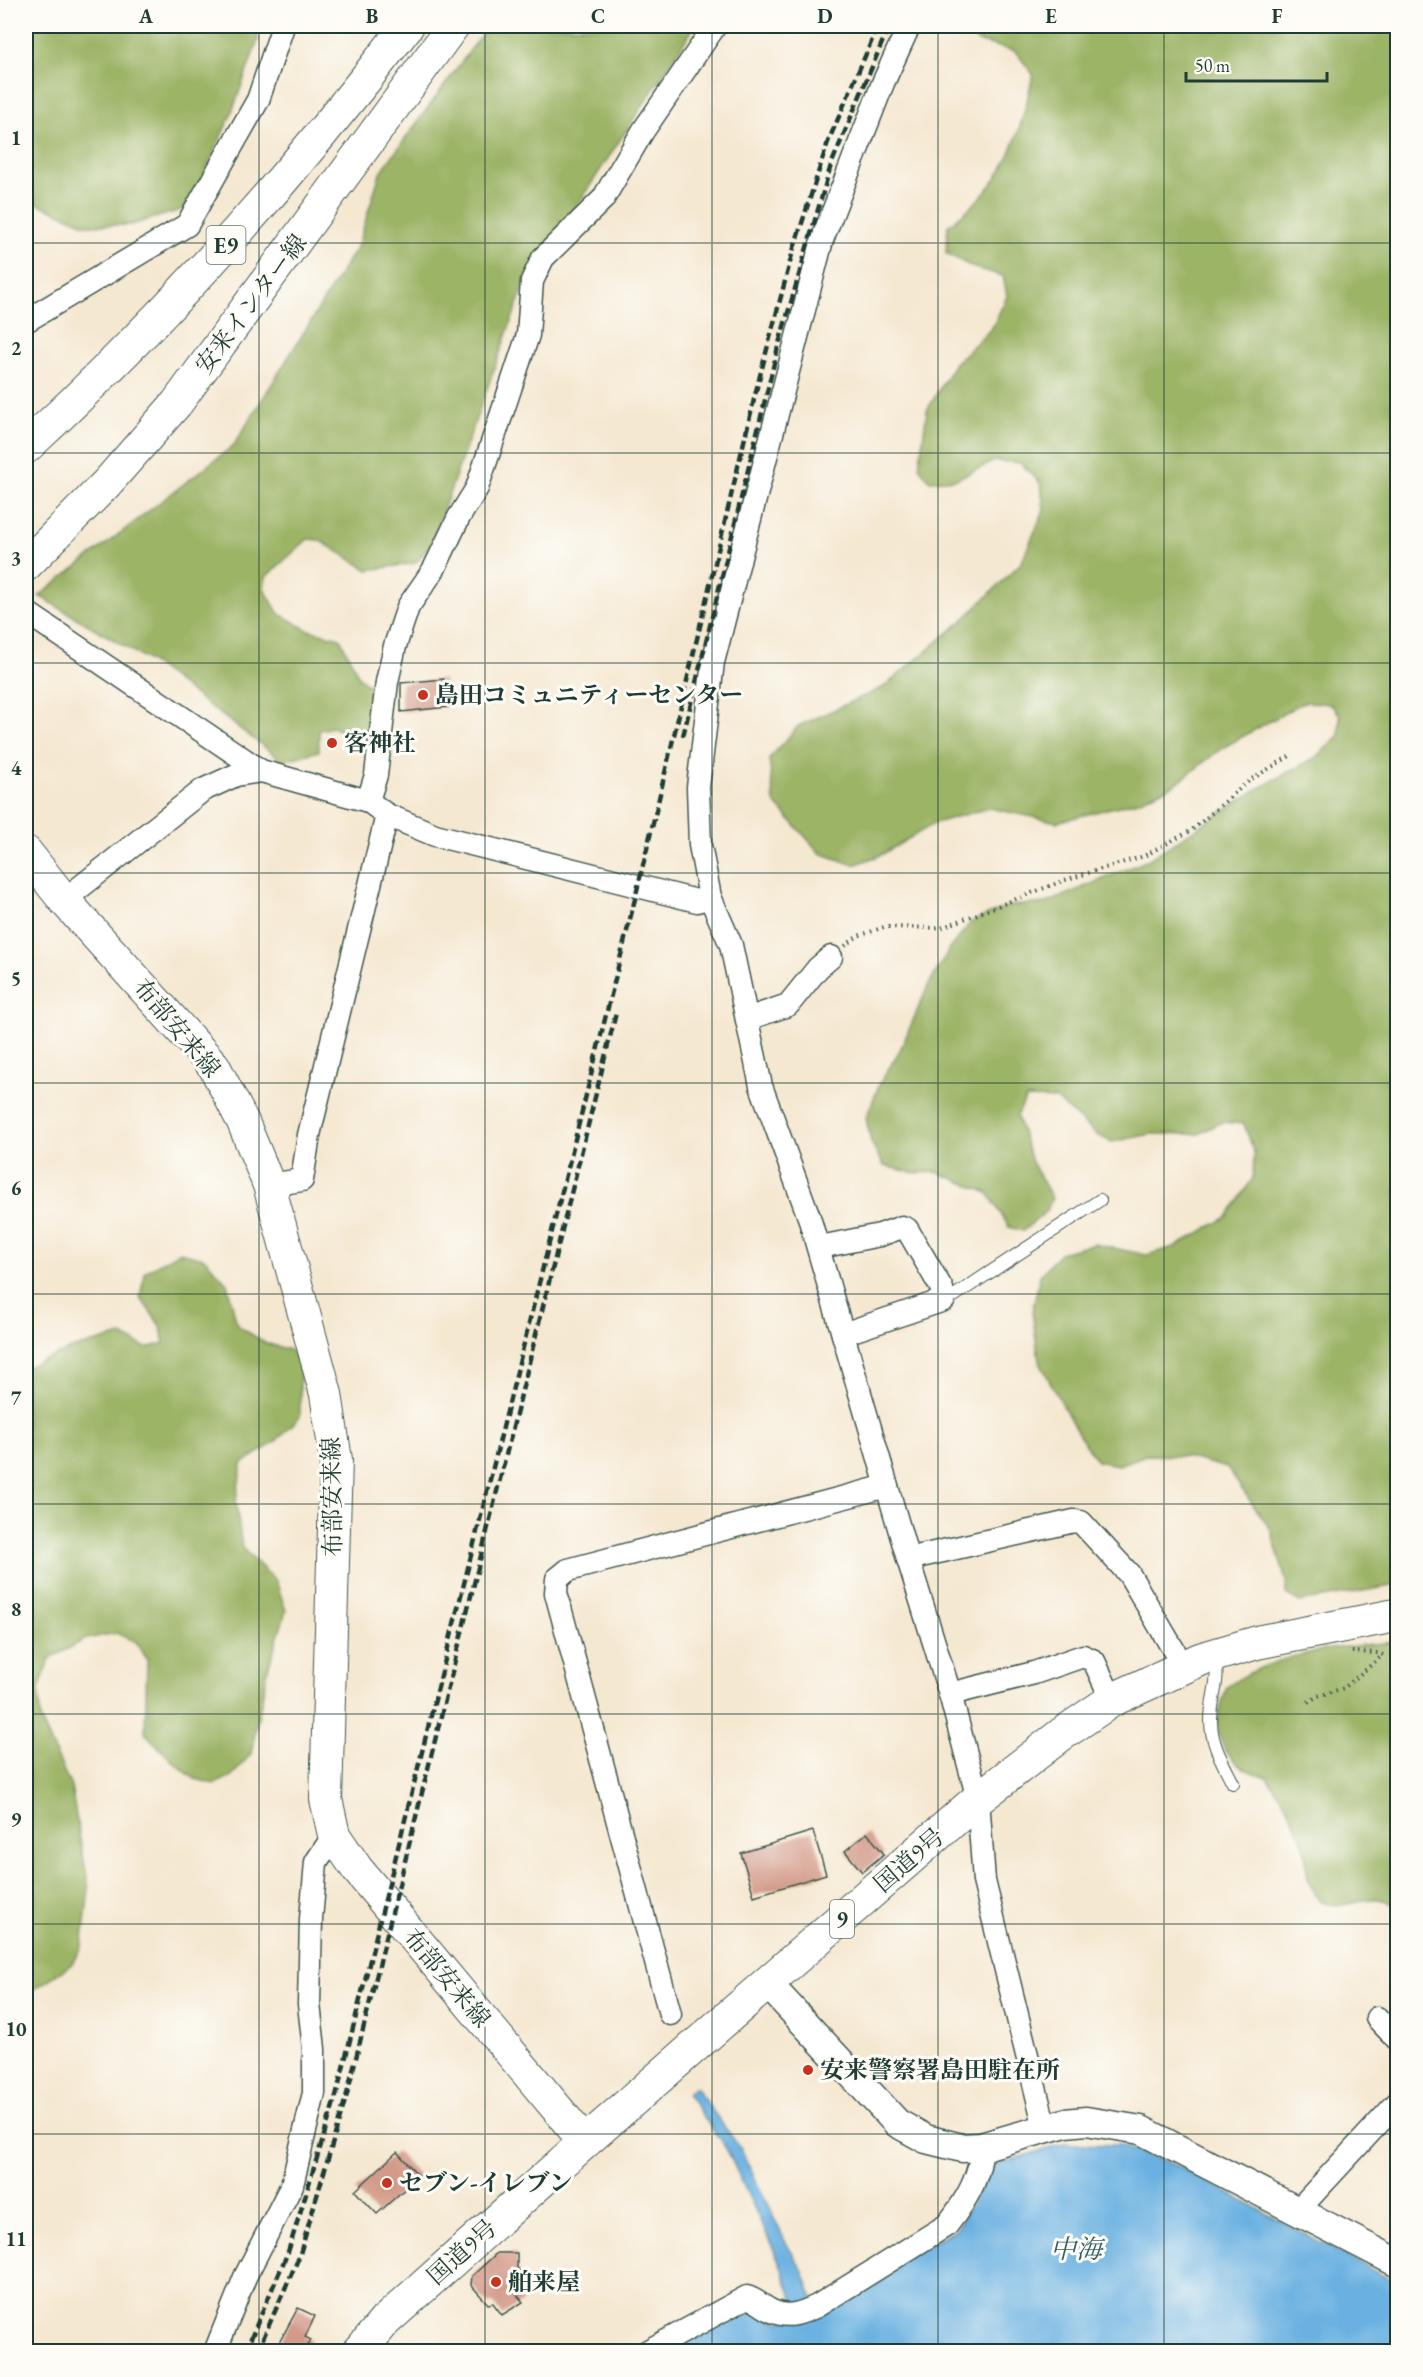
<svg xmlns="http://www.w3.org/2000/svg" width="1423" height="2377" viewBox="0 0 1423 2377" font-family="'EB Garamond','Noto Serif JP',serif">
<rect width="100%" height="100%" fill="#fdfcf7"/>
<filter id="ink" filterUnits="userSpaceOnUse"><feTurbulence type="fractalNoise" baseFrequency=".0167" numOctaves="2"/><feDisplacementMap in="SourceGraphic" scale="12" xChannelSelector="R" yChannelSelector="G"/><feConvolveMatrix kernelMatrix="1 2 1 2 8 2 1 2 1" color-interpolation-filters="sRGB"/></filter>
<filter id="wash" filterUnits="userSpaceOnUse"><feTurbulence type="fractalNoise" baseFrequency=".008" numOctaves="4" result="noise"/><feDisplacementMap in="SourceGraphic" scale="24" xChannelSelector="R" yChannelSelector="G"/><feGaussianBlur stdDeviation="1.35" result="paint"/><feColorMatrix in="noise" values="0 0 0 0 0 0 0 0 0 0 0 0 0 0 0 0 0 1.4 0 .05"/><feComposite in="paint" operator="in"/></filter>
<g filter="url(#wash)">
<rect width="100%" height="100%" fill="#f5e8d1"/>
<g fill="#9cb466" stroke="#5e784d" stroke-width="1.5">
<polygon points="26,26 258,26 258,40 231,115 188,208 131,225 87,225 26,199"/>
<polygon points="488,26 695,26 524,286 431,544 416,563 368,570 319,540 308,539 266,577 264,588 279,614 308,630 340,638 359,677 377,693 375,737 361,736 357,740 333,727 319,730 319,751 283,761 148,660 39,596 234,445 358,245 380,173"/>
<path d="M 964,26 L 1397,26 L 1397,1585 L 1300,1602 L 1286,1594 L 1286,1581 L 1271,1530 L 1227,1468 L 1182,1456 L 1146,1455 L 1119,1465 L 1097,1461 L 1076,1430 L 1039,1361 L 1032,1312 L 1040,1275 L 1060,1253 L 1094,1244 L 1147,1255 L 1177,1246 L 1227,1217 L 1253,1178 L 1254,1152 L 1244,1124 L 1222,1122 L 1199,1134 L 1151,1134 L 1112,1142 L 1097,1135 L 1056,1099 L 1026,1098 L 1017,1116 L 1031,1160 L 1052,1198 L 1047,1211 L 1023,1231 L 1009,1227 L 988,1193 L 937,1172 L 914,1173 L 884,1166 L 871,1142 L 866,1118 L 879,1085 L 900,1050 L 928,986 L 950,948 L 971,922 L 1008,906 L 1046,903 L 1146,861 L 1256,790 L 1318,756 L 1339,735 L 1340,715 L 1331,704 L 1304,702 L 1221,749 L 1174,785 L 1138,801 L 1057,822 L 989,808 L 935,823 L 881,855 L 854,865 L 820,853 L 774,802 L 769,759 L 798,726 L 884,687 L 964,619 L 1021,563 L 1044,510 L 1041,484 L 1021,463 L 995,461 L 956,479 L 930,481 L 919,467 L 927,410 L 955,363 L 992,328 L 1007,296 L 1003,276 L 972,267 L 946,253 L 948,225 C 1005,186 1020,139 1033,74 L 1015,51 L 977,41 Z"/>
<polygon points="179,1252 204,1258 227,1283 237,1325 265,1343 290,1350 300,1364 300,1417 275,1442 242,1464 236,1501 242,1548 276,1581 286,1611 267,1672 251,1754 232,1776 215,1784 195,1779 173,1762 145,1733 147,1659 136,1642 116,1633 86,1639 49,1659 39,1690 40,1718 71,1787 89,1889 82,1947 71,1965 33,1990 26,1988 26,1367 74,1348 122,1335 146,1348 164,1343 161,1327 140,1297 145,1272"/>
<path d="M 1397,1642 L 1397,1907 C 1375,1891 1362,1904 1339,1905 C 1333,1906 1326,1903 1320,1902 L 1308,1881 L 1304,1845 L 1289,1809 L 1267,1777 C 1243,1772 1222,1756 1218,1730 C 1216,1716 1223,1699 1227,1687 C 1274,1652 1341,1646 1397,1642 Z"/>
</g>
<g fill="#6bb1e1" stroke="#45778a" stroke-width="1.5">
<polygon points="695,2087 740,2148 786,2243 801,2267 813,2299 796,2308 780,2263 727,2150 687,2093"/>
<polygon points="1064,2144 1119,2145 1178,2166 1397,2283 1397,2351 661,2352 738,2307 757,2310 779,2322 956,2230 994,2165"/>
</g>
<g id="blocks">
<g fill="#d39a89">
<polygon points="444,679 447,707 401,712 401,683"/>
<polygon points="813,1831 826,1874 754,1896 741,1853"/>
<polygon points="867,1833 884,1854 862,1872 845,1851"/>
<polygon points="397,2152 419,2176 377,2214 355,2191"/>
<polygon points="497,2253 517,2253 517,2268 525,2279 513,2290 523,2302 502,2315 493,2303 488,2304 471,2285 472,2276"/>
<polygon points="298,2308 315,2316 305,2337 311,2340 305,2352 274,2352"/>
</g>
</g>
</g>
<g filter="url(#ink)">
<use href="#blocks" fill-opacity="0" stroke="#3f574c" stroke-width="1.5"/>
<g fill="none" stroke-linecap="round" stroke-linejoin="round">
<defs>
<g id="service">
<polyline points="954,1296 1100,1200"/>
<path d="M 1214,1655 C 1221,1683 1211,1694 1211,1721 C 1211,1744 1223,1763 1233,1783"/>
</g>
<g id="minor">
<polyline points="26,321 187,225 258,100 283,26"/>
<polyline points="26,612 261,771 368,801 387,815 435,835 697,901 710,897 731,945 761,1086 809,1217 908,1559 950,1694 978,1799 984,1881 1045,2128"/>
<polyline points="368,801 376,775 387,682 395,646 408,607 434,569 459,517 477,488 528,335 532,281 543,258 603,199 643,131 715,26"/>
<polyline points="710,897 700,845 698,787 713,662 822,240 883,83 909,26"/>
<polyline points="64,900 203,790 236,775 261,771"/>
<polyline points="747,1019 788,1005 818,968 831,957"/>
<polyline points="269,1185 302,1180 309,1135 387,815"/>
<polyline points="825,1246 880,1235 902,1227 907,1229 942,1289 944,1300 843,1334"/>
<polyline points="908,1559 1074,1521 1081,1522 1129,1574 1183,1666"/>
<polyline points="950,1694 1034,1673 1083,1656 1094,1661 1112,1700"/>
<polyline points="670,2014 556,1593 557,1579 568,1570 887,1486"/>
<polyline points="1377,2018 1398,2040"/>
<polyline points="1298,2210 1398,2102"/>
<polyline points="215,2352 245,2277 292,2185 314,2093 314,2049 309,2004 311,1919 316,1862 334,1835"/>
<path d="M 646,2352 L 747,2297 C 757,2300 763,2307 772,2311 C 788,2319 802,2313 817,2306 L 947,2225 C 964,2204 982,2175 981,2147"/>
</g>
<polyline id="tertiary" points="768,1984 897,2123 926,2139 962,2148 981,2147 1065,2123 1086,2121 1141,2130 1398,2263"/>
<g id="secondary">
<polyline points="26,565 106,484 177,403 453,26"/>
<polyline points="26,852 64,900 214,1066 243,1122 269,1185 326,1394 336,1460 326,1799 334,1835 357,1869 585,2142"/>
</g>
<polyline id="trunk" points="359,2352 385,2321 585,2142 978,1799 1062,1734 1112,1700 1201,1659 1259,1642 1398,1615"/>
<path id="motorway" d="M 26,447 C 166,318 291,177 407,26"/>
</defs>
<use href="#service" stroke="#3f574c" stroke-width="14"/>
<use href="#minor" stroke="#3f574c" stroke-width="25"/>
<use href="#tertiary" stroke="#3f574c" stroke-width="31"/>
<use href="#secondary" stroke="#3f574c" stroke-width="34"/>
<use href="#trunk" stroke="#3f574c" stroke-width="35"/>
<use href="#motorway" stroke="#3f574c" stroke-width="35"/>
<g stroke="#3f574c" stroke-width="4" stroke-dasharray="1.5 4.5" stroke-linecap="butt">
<polyline points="845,946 858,936 884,927 941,928 1065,880 1144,856 1192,830 1250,780 1290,756"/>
<polyline points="1308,1702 1318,1696 1344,1688 1383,1655 1379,1653 1350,1652"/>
</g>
<use href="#service" stroke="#fff" stroke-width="12"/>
<use href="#minor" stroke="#fff" stroke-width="22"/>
<use href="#tertiary" stroke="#fff" stroke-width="28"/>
<use href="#secondary" stroke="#fff" stroke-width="32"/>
<use href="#trunk" stroke="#fff" stroke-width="33"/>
<use href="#motorway" stroke="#fff" stroke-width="33"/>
<g stroke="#1f3d34" stroke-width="4.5" stroke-dasharray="9 4.5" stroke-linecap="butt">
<polyline points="683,736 778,347 831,165 889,26"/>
<polyline points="245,2352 288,2252 336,2096 634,903 757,387 793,251 828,142 878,26"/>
<polyline points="257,2352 299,2257 347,2094 616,1013"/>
</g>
</g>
</g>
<path fill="none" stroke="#1f3d34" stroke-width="1.5" stroke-opacity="0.55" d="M 259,26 L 259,2352M 485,26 L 485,2352M 712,26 L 712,2352M 938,26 L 938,2352M 1164,26 L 1164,2352M 26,243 L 1398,243M 26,453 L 1398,453M 26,663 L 1398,663M 26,873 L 1398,873M 26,1083 L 1398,1083M 26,1294 L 1398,1294M 26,1504 L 1398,1504M 26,1714 L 1398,1714M 26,1924 L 1398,1924M 26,2134 L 1398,2134"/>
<g fill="#c8321e" stroke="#fdfcf7" stroke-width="2">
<circle cx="423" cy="695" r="6"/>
<circle cx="332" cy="743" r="6"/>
<circle cx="808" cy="2070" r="6"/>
<circle cx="387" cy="2183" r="6"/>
<circle cx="496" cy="2282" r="6"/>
</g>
<g text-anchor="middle" stroke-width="6" stroke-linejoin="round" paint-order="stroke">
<g fill="#fdfcf7" stroke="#62766e" stroke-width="1.5">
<rect x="206.5" y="226" width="39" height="38" rx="4.5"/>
<rect x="830" y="1900" width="24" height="38" rx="4.5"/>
</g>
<g font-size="22" font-weight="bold" fill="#1f3d34">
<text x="226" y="253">E9</text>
<text x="842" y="1927">9</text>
</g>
<g font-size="24" fill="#1f3d34" stroke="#fdfcf7">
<text transform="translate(251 304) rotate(-53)" y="8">安来インター線</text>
<text transform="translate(177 1028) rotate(50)" y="8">布部安来線</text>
<text transform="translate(332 1497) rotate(-91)" y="8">布部安来線</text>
<text transform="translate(909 1860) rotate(-41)" y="8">国道9号</text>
<text transform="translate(447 1978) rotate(50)" y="8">布部安来線</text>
<text transform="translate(462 2252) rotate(-42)" y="8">国道9号</text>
</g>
<g font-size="24" font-weight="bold" fill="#1f3d34" stroke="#fdfcf7" text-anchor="start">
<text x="435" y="703">島田コミュニティーセンター</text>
<text x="344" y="751">客神社</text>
<text x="820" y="2078">安来警察署島田駐在所</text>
<text x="399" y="2191">セブン-イレブン</text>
<text x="508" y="2290">舶来屋</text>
</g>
<g font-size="26" font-style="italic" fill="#366068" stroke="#fdfcf7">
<text x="1076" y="2258">中海</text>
</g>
</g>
<rect width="1423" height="2377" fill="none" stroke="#fdfcf7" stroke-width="66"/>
<path d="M1186 72v9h141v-9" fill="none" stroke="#1f3d34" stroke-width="3"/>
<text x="1195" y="72" font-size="18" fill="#1f3d34" stroke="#fdfcf7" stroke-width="4.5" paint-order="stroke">50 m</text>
<rect x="33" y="33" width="1357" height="2311" fill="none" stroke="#1f3d34" stroke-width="2"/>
<g font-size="20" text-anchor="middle" font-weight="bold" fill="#1f3d34">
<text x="146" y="23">A</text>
<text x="372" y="23">B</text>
<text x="598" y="23">C</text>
<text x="825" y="23">D</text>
<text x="1051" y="23">E</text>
<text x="1277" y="23">F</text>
<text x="16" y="145">1</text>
<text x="16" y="355">2</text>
<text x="16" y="565">3</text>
<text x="16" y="775">4</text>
<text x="16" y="985">5</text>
<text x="16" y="1195">6</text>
<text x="16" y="1405">7</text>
<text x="16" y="1616">8</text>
<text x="16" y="1826">9</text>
<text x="16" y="2036">10</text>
<text x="16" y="2246">11</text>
</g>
</svg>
